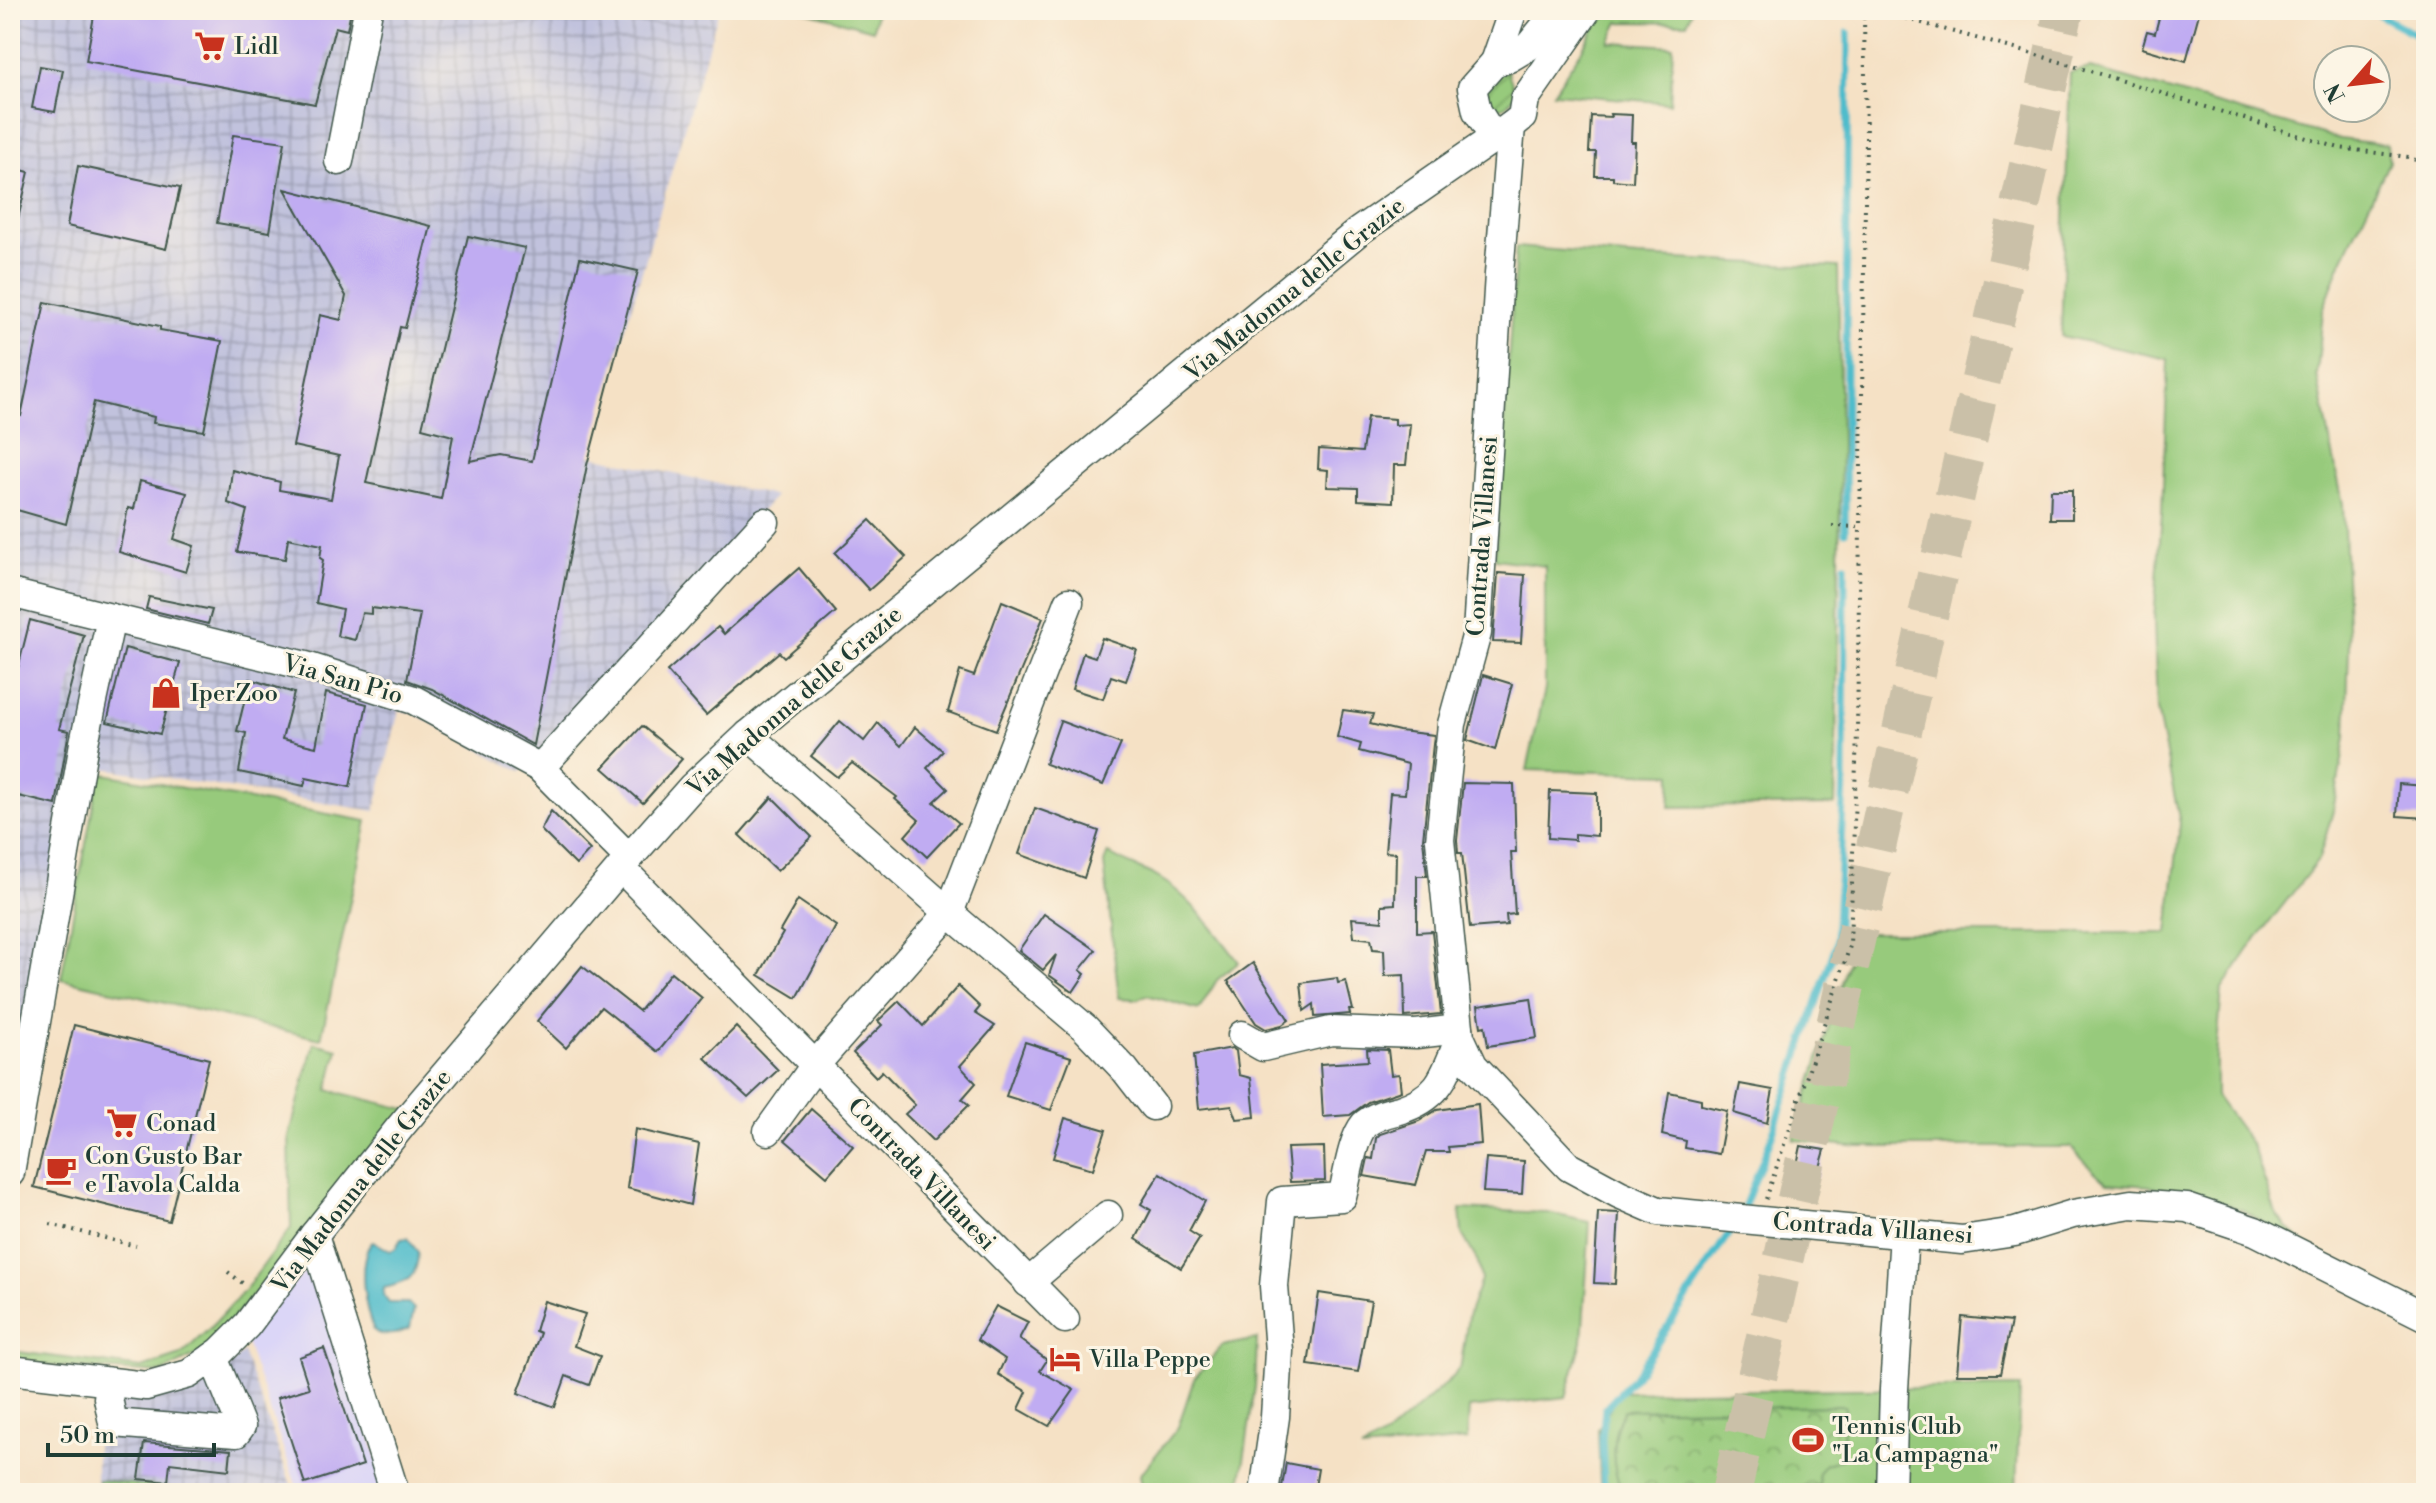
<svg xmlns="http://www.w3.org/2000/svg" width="2436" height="1503" viewBox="0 0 2436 1503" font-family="'Libre Bodoni',serif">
<defs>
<pattern id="industrial-grid" width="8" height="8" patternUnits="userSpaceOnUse" patternTransform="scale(2)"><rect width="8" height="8" fill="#c1c2dd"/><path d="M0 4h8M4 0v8" fill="none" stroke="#9c9fb4"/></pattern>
<pattern id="park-crowns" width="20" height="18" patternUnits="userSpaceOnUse" patternTransform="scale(2)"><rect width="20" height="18" fill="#97ca7b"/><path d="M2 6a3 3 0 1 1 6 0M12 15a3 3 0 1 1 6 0" fill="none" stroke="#7ba566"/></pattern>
<pattern id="garden-furrows" width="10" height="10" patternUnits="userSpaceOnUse" patternTransform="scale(2)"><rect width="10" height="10" fill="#97ca7b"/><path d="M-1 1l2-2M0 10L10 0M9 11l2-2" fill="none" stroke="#7ba566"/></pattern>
</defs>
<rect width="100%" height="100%" fill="#fcf5e5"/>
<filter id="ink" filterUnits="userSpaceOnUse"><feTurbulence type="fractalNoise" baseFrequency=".0125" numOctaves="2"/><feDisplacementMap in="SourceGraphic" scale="16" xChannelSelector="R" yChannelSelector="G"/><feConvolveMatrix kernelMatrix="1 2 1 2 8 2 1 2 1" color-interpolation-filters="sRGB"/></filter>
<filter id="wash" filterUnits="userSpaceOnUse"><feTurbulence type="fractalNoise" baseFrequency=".006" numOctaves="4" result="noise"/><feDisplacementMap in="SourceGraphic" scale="32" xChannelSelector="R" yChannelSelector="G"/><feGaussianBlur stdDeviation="1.8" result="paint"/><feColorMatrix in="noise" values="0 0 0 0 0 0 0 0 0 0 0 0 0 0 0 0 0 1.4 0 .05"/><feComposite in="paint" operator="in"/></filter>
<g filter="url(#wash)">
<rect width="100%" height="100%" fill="#f5e1c5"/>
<polygon fill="#dbd6f7" points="315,1260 388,1493 299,1493 245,1340"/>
<g fill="url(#industrial-grid)">
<polygon points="10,10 719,10 588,455 775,496 521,772 415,714 399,710 375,811 78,764 10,1108"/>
<polygon points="243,1352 294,1493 213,1493 96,1482 96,1397 127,1400 160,1398 204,1383 221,1374"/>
</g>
<g fill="#97ca7b" stroke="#5b8458" stroke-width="2">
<polygon points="800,10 876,10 873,30"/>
<polygon points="1603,10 1692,10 1687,23 1619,22 1609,42 1673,46 1670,103 1553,93 1583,48"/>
<polygon points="2090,68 2340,139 2387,145 2389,162 2340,265 2323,310 2317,375 2343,504 2349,648 2346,737 2333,811 2319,859 2251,946 2222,989 2216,1058 2216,1096 2252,1145 2277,1216 2312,1254 2245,1211 2215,1200 2151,1186 2107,1183 2084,1162 2071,1147 1859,1147 1794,1140 1857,933 2168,933 2180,823 2157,710 2154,619 2162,513 2168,359 2061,336 2070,73"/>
<polygon points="1516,247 1638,257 1838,267 1841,444 1835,805 1670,807 1672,774 1527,770 1545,689 1545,566 1495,559"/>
<polygon points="99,773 367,821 321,1039 61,979"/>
<path d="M 1108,853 C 1124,864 1142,868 1159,878 C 1189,895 1218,935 1239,962 L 1217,980 L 1199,1010 L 1147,995 L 1138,999 L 1119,998 L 1104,863 Z"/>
<polygon points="314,1043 338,1049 328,1090 410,1110 214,1341 204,1351 161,1373 10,1363 10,1351 142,1368 181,1355 211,1327 245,1290 291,1228 289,1137"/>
<polygon points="1460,1209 1548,1213 1590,1222 1582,1341 1566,1397 1469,1408 1467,1440 1361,1450 1388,1434 1454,1376 1461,1364 1468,1316 1481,1280 1478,1262 1462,1234"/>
<polygon points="1257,1339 1255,1387 1239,1493 1143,1493 1140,1475 1178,1427 1194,1379 1222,1346"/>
<polygon points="2020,1387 2016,1493 1603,1493 1600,1482 1598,1429 1619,1392"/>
</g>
<g fill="url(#park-crowns)" stroke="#5b8458" stroke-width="2">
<path d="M 1845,1406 L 1842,1459 L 1825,1464 L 1818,1473 L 1819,1486 L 1623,1493 C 1610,1467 1610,1435 1624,1410 Z"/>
<polygon points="98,1480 213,1493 97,1493"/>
</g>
<polygon fill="url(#garden-furrows)" stroke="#5b8458" stroke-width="2" points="1507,70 1516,94 1506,106 1490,111 1481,81"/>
<path fill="#50bccb" stroke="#387c80" stroke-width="2" d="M 407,1238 L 418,1252 C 418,1279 406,1283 384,1288 L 383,1295 L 389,1303 L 408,1303 L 414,1309 L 410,1328 C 398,1334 388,1337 375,1332 C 364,1312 356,1258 373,1241 L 390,1251 L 395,1249 L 401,1239 Z"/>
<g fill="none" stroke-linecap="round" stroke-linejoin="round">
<g stroke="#50bccb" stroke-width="7">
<polyline points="2370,10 2426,40"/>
<polyline points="1845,532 1848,33"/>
<polyline points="1745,1205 1772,1136 1836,944 1844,784 1845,565"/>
<polyline points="1604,1490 1602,1438 1605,1409 1637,1374 1729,1233"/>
</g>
</g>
<g id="blocks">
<g fill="#c0acf2">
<polygon points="95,10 351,10 347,30 335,27 315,104 86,61"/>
<polygon points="2161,10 2200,10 2186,61 2142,48 2147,31 2155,33"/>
<polygon points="40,66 63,70 55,112 32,108"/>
<polygon points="1610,114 1632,115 1631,142 1635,142 1633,182 1613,180 1613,176 1595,176 1596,152 1589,152 1591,116 1611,117"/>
<polygon points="233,135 285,142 270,232 217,223"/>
<polygon points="78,166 180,188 166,249 67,226"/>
<polygon points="10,167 29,172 17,223 10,223"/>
<polygon points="285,189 431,226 405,328 400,327 366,483 441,499 453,436 422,428 468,236 525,248 470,461 501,455 532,461 580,258 638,271 587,465 533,745 432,689 407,680 420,614 371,608 371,614 362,613 355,640 337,636 342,609 316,603 323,560 320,558 322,545 288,538 285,559 237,552 247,510 228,503 232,470 280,482 279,490 331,499 339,456 293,446 320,315 341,320 346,296"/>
<polygon points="45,302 160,326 160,330 222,341 204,431 153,423 154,417 94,402 66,524 10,508 10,413 21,416"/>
<polygon points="1367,417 1395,419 1395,425 1410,424 1406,465 1394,465 1393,502 1358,500 1358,488 1327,487 1328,470 1318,469 1319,449 1362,452"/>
<polygon points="140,481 187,493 174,539 194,546 186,572 119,552 128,508 134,509"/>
<polygon points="2051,490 2072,490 2072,519 2050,519"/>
<polygon points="870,520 906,557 869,590 835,553"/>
<polygon points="799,568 836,612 784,657 779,652 706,715 667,671 718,627 724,634"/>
<polygon points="1498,573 1525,575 1521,643 1493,642"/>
<polygon points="149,597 212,610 208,624 146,609"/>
<polygon points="1002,601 1043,618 996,730 948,712 960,671 974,676"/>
<polygon points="30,620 84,635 59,729 69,731 56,805 10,794 10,700"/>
<polygon points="1102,638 1137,650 1126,681 1111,676 1103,699 1072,689 1083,653 1095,657"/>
<polygon points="125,648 180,663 160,734 107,722"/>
<polygon points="1483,675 1512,684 1495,750 1467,740"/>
<polygon points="250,679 294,693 282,739 316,747 326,693 367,704 350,787 306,778 304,786 239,772 246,733 237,731"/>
<polygon points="1343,710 1373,714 1370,724 1399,731 1434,735 1423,839 1427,876 1417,876 1417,932 1432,931 1441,1014 1405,1017 1404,975 1385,976 1384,950 1373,949 1371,939 1354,937 1352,918 1382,921 1382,905 1395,904 1396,853 1385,852 1390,793 1405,794 1408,764 1359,751 1361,744 1337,737"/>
<polygon points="840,721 864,741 878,723 901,746 915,727 943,751 927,768 948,789 934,802 959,823 927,857 905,836 919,820 895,799 897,797 852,763 837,777 811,756"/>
<polygon points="1060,721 1121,744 1103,785 1045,764"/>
<polygon points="642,726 682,759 643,803 603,768"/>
<polygon points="1463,783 1514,784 1516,852 1511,852 1515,914 1506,915 1507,925 1470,928 1462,853 1458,853 1457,840"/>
<polygon points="2399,784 2426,786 2426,818 2397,816"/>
<polygon points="1550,791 1597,793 1597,836 1575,834 1575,840 1548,838"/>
<polygon points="772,797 812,837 777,871 739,835"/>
<polygon points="1035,808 1099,831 1084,878 1019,854"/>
<polygon points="551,811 590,850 576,865 541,830"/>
<polygon points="798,900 836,926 797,998 759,975 783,933 780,931"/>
<polygon points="1044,914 1096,950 1080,970 1085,974 1073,992 1049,975 1056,955 1043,970 1019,950"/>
<polygon points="1253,963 1289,1020 1282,1025 1266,1029 1256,1023 1228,981"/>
<polygon points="582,966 639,1011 671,972 702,998 658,1052 601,1007 566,1048 537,1021"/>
<polygon points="1337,978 1338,983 1346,981 1353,1010 1349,1010 1350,1014 1315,1017 1314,1004 1304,1011 1301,983"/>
<polygon points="958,986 980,1007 975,1013 995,1026 960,1066 976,1083 962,1099 969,1105 933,1141 905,1114 915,1105 882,1071 876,1077 853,1053 882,1025 878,1021 899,1001 923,1026"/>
<polygon points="1531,998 1537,1038 1488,1046 1485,1026 1481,1027 1478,1006"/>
<polygon points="74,1025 209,1059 169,1221 34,1187"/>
<polygon points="736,1027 778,1070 748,1098 705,1058"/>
<polygon points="1025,1042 1071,1057 1051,1110 1006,1096"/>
<polygon points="1232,1048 1236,1051 1239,1075 1251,1078 1255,1117 1237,1119 1232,1105 1199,1109 1194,1055"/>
<polygon points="1367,1049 1388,1050 1391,1075 1399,1074 1401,1091 1368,1102 1350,1115 1323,1117 1320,1064 1368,1061"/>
<polygon points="1740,1084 1773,1090 1767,1123 1734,1113"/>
<polygon points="1669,1092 1701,1099 1701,1105 1727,1111 1719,1154 1685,1148 1686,1141 1662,1135"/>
<polygon points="1478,1104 1481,1144 1448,1147 1449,1152 1426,1152 1416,1185 1364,1176 1368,1158 1373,1159 1376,1138 1380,1134 1419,1121 1437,1110"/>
<polygon points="811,1109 853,1146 827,1176 785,1140"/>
<polygon points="1065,1118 1106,1130 1093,1169 1053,1158"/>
<polygon points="635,1129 699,1144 690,1205 627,1188"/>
<polygon points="1801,1146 1825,1150 1817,1178 1795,1174"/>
<polygon points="1324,1147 1325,1181 1290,1182 1287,1148"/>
<polygon points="1486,1158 1524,1161 1522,1194 1483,1192"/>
<polygon points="1160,1173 1205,1201 1189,1231 1200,1238 1181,1268 1136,1239 1151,1210 1141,1204"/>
<polygon points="1598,1212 1619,1213 1615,1284 1594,1283"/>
<polygon points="1319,1293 1371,1301 1358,1372 1308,1365"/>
<polygon points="544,1301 585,1314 574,1346 600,1356 589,1385 566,1376 555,1407 518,1393 540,1333 535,1331"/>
<polygon points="996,1306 1028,1322 1019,1339 1047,1360 1040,1371 1074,1390 1049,1426 1019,1409 1027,1392 998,1374 1005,1359 977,1340"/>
<polygon points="1962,1317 2011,1322 2000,1374 1957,1374"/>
<polygon points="324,1348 363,1465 305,1484 277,1398 309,1388 299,1357"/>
<polygon points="144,1443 231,1450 229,1470 170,1463 168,1482 139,1479"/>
<polygon points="1286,1463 1318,1469 1314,1493 1281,1493"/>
</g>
</g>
</g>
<g filter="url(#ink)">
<use href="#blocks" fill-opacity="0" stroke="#3f564a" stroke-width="2"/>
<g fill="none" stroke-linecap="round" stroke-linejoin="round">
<polyline stroke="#cac0a8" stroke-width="40" stroke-dasharray="40 20" stroke-linecap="butt" points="1731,1493 2064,10"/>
<defs>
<g id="minor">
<polyline points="1495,62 1513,10"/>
<polyline points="1511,126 1499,274 1477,633 1452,724 1440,840 1460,1037 1473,1065 1569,1167 1619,1194 1658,1211 1962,1240 2015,1232 2073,1214 2131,1204 2187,1208 2255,1231 2426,1317"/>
<polyline points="1494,138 1477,111 1472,88 1495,62 1509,58 1529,46 1558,10"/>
<polyline points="339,161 368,10"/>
<polyline points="10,593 306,666 414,700 540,768 629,858"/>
<polyline points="748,735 962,924 1085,1028 1125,1070 1153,1106"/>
<polyline points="540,768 765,522"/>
<polyline points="621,868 1065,1319"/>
<polyline points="1242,1035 1263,1047 1331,1031 1416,1034 1459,1029"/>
<polyline points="768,1131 816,1064 949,913 1069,602"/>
<polyline points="10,1173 84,743 111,618"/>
<polyline points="314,1235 395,1493"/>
<polyline points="1028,1283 1108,1215"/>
<polyline points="10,1370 146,1386 189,1374 221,1351 247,1325 314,1235 401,1126 629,858 692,787 748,735 1359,231 1511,126 1522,117 1525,99 1587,10"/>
<polyline points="111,1384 108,1398 113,1423 236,1433 241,1426 213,1357"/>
<path d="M 1264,1493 L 1275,1417 L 1279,1351 L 1274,1286 L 1282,1201 L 1342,1197 C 1347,1179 1352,1139 1364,1125 C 1373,1116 1387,1113 1399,1110 C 1441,1097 1445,1075 1460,1037"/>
<polyline points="1891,1493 1894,1389 1904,1234"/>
</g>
</defs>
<use href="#minor" stroke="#3f564a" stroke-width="31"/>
<g stroke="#3f564a" stroke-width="4" stroke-dasharray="2 6" stroke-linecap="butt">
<polyline points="1807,10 1864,18 1865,10"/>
<polyline points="1875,10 2051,59 2339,148 2408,157 2426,164"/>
<polyline points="1832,526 1860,527 1866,138 1864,18"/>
<polyline points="1766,1199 1850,946 1857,731 1860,527"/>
<polyline points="50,1224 136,1246"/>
<polyline points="228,1272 245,1285"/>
</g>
<use href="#minor" stroke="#fff" stroke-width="28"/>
</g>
</g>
<defs>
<symbol id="supermarket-bare" viewBox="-9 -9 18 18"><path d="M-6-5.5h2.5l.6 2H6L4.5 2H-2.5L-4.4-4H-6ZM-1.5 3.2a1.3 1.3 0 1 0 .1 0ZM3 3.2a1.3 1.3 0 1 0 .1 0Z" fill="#c8321e" stroke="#fcf5e5" stroke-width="2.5" paint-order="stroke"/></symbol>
<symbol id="shop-bare" viewBox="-9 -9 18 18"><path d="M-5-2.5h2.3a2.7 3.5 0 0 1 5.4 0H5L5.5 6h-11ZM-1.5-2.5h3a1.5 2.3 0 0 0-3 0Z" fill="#c8321e" stroke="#fcf5e5" stroke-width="2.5" paint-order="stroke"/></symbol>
<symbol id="cafe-bare" viewBox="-9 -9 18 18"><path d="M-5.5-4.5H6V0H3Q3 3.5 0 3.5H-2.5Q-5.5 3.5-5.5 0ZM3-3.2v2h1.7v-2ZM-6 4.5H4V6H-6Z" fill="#c8321e" stroke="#fcf5e5" stroke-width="2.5" paint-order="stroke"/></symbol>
<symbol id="hotel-bare" viewBox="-9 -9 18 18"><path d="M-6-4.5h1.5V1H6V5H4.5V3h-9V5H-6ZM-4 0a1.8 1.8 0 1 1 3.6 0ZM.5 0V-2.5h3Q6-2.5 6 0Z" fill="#c8321e" stroke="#fcf5e5" stroke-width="2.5" paint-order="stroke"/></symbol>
<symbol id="stadium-bare" viewBox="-9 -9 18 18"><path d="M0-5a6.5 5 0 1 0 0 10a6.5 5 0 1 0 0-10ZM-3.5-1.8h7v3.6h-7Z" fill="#c8321e" stroke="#fcf5e5" stroke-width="2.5" paint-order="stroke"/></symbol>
</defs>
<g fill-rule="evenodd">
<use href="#supermarket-bare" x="188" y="24" width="44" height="44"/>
<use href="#shop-bare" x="144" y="671" width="44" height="44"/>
<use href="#supermarket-bare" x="100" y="1101" width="44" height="44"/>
<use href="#cafe-bare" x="39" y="1148" width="44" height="44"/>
<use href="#hotel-bare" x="1043" y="1337" width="44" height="44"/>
<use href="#stadium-bare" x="1786" y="1418" width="44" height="44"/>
</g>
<g text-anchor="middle" stroke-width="6" stroke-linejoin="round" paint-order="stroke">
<g font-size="24" fill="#1f3d34" stroke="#fcf5e5" text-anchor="start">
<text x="234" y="54">Lidl</text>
<text x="190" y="701">IperZoo</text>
<text x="146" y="1131">Conad</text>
<text x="85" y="1164">Con Gusto Bar<tspan x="85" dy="28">e Tavola Calda</tspan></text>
<text x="1089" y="1367">Villa Peppe</text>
<text x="1832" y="1434">Tennis Club<tspan x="1832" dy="28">"La Campagna"</tspan></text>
</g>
<g font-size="24" fill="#1f3d34" stroke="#fcf5e5">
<text transform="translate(1294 289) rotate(-39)" y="8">Via Madonna delle Grazie</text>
<text transform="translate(1482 536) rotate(-86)" y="8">Contrada Villanesi</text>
<text transform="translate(343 679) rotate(16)" y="8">Via San Pio</text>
<text transform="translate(794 701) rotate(-41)" y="8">Via Madonna delle Grazie</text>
<text transform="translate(922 1174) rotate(46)" y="8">Contrada Villanesi</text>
<text transform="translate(361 1181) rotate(-52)" y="8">Via Madonna delle Grazie</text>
<text transform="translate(1873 1228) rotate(4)" y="8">Contrada Villanesi</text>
</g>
</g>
<rect width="2436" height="1503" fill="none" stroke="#fcf5e5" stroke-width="40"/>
<g transform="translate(2352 84) rotate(242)"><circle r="38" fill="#fcf5e5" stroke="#a4ab9e" stroke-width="2"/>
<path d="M0-6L14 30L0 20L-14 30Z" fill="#c8321e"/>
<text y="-12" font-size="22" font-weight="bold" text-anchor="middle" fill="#1f3d34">N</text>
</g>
<path d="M48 1443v12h166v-12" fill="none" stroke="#1f3d34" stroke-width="4"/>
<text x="60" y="1443" font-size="24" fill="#1f3d34" stroke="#fcf5e5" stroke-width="6" paint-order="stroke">50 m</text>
</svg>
